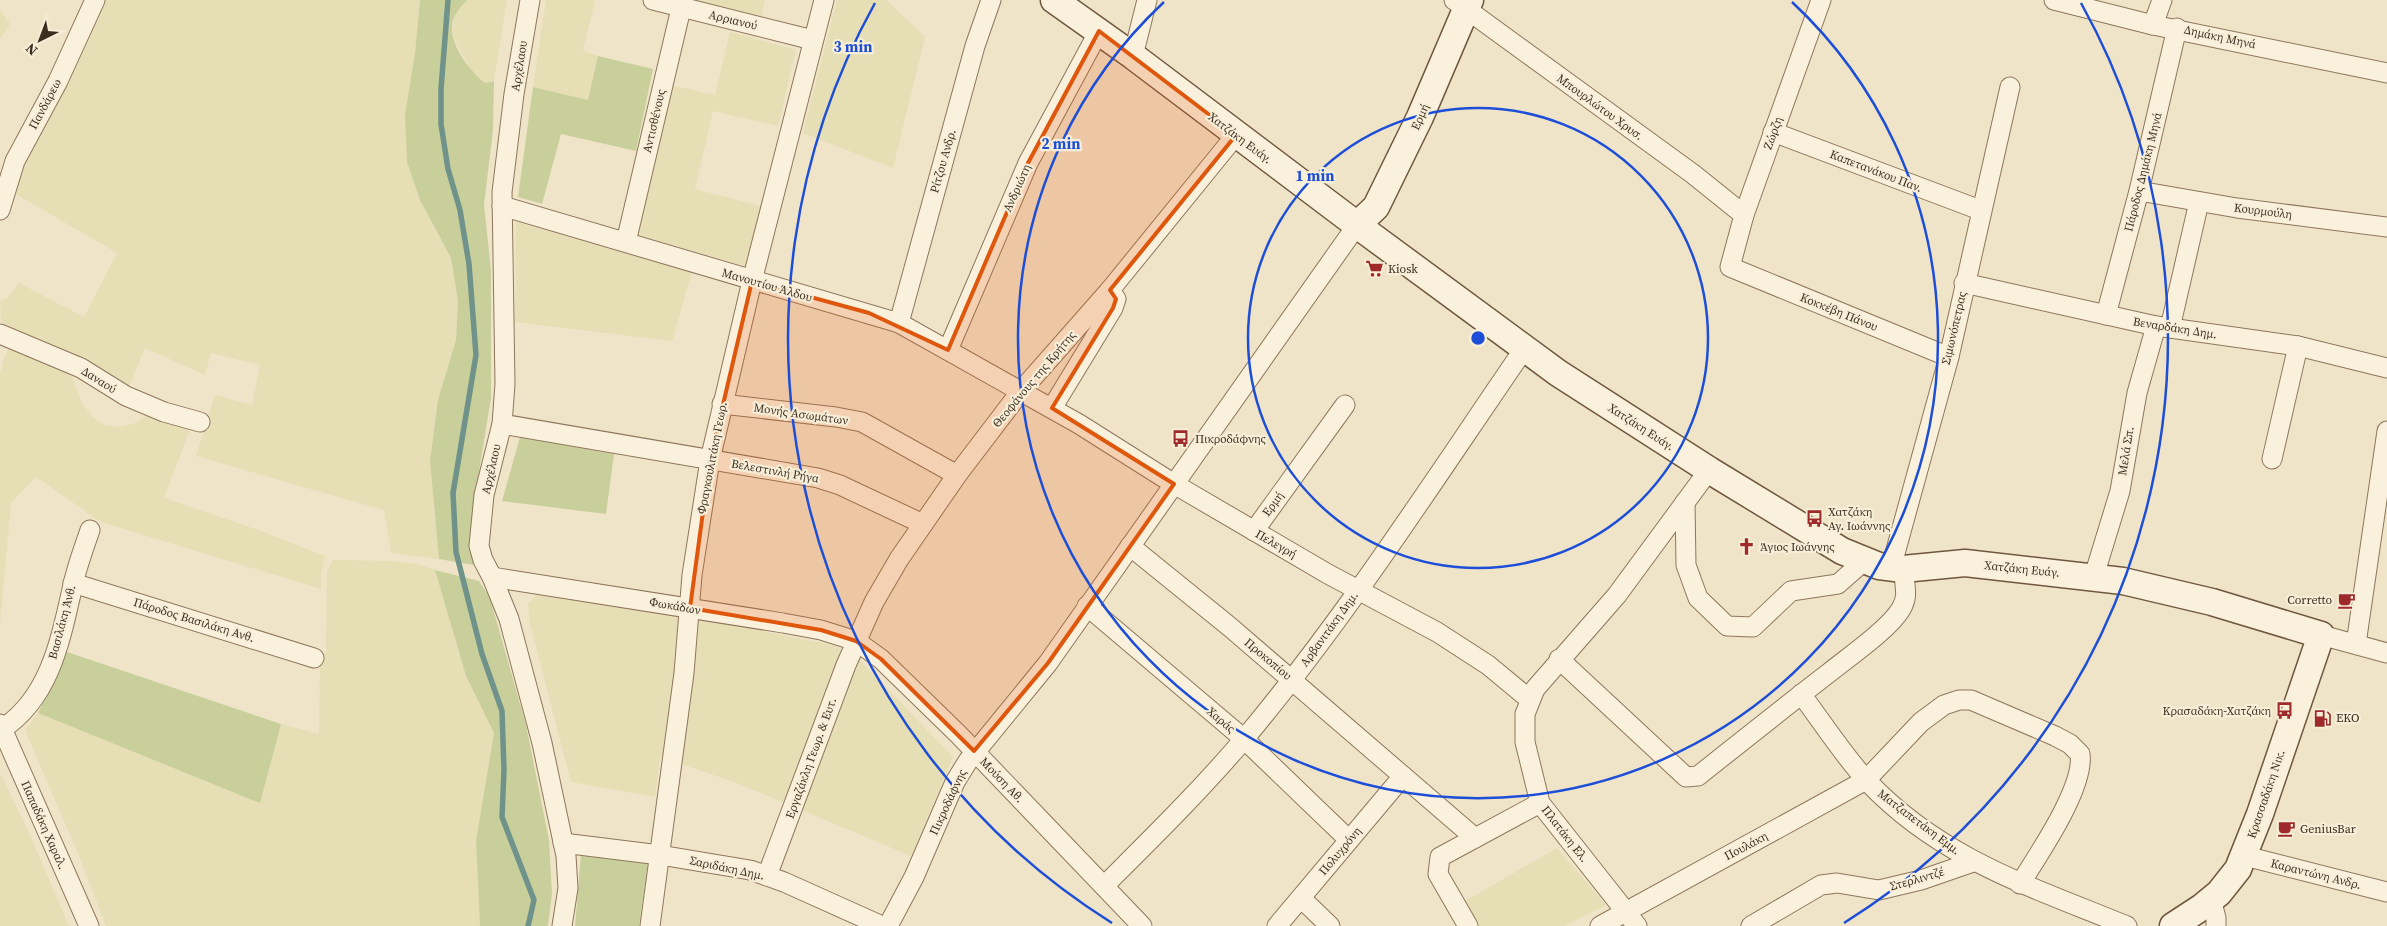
<svg xmlns="http://www.w3.org/2000/svg" width="2387" height="926" viewBox="0 0 2387 926" font-family="'Source Serif 4',serif">
<rect width="100%" height="100%" fill="#f0e4c8"/>
<g fill="#e6deb5">
<polygon points="104,0 420,0 415,53 420,200 451,258 458,301 456,340 438,400 430,461 439,559 391,553 384,510 196,456 215,395 252,405 260,365 211,353 205,375 145,348 128,388 2,328 0,301 7,298 19,283 84,317 117,253 11,191 21,166 64,86"/>
<polygon points="467,0 507,0 494,81 485,83 473,73 455,41 452,28 454,17"/>
<polygon points="546,0 595,0 583,51 598,56 588,100 533,87"/>
<polygon points="693,0 765,0 761,19"/>
<polygon points="837,0 886,0 925,37 893,168 803,133"/>
<polygon points="0,10 10,24 0,39"/>
<polygon points="730,32 796,50 778,126 713,111 695,189 760,206 746,266 637,235 671,85 715,95"/>
<polygon points="516,222 692,271 672,341 515,322"/>
<polygon points="10,347 58,364 72,377 82,403 92,416 103,425 118,427 133,424 146,416 190,429 164,498 261,531 325,556 321,575 321,589 101,522 36,477 11,503 0,624 0,374 4,358"/>
<polygon points="333,560 390,561 418,564 435,570 466,676 494,733 476,841 480,926 106,926 77,851 25,730 38,713 260,802 281,724 319,734 320,656 326,653 327,570"/>
<polygon points="537,594 727,624 833,645 862,662 953,757 911,856 737,783 660,757 655,797 571,782 530,624 528,604"/>
<polygon points="0,773 30,835 69,926 0,926"/>
<polygon points="1557,848 1606,905 1564,926 1473,926 1460,904"/>
</g>
<g fill="#c9cf9b">
<path d="M 420,0 L 467,0 C 460,8 452,16 452,27 C 451,47 471,72 485,83 L 494,81 L 493,130 L 484,205 L 491,270 L 491,398 L 473,508 L 473,565 L 439,559 L 430,461 L 438,400 L 456,340 L 458,301 L 451,258 L 420,200 L 407,162 L 405,115 L 415,53 Z"/>
<polygon points="598,56 653,69 636,151 561,134 542,204 518,197 533,87 588,100"/>
<polygon points="520,437 614,454 606,514 502,501"/>
<polygon points="435,570 479,581 490,598 526,725 549,840 552,894 548,926 480,926 476,841 494,733 466,676"/>
<polygon points="67,652 281,724 260,803 38,713"/>
<polygon points="581,854 648,862 639,926 575,926"/>
</g>
<g fill="none" stroke-linecap="round" stroke-linejoin="round">
<polyline stroke="#6f938a" stroke-width="5.5" points="448,0 441,89 441,124 448,169 460,210 469,264 476,355 453,493 456,552 482,654 502,711 504,770 502,817 534,900 528,926"/>
<defs>
<g id="street">
<polyline points="530,0 514,94 502,192 505,384 502,424 484,495 479,546 483,560 492,577 509,619 542,743 566,856 568,888 562,926"/>
<polyline points="653,0 813,40"/>
<polyline points="1454,0 1693,174 1744,215"/>
<polyline points="1821,0 1744,215 1730,267 1949,357"/>
<polyline points="2054,0 2153,25 2387,73"/>
<polyline points="2153,25 2162,0"/>
<polyline points="1133,56 1147,0"/>
<polyline points="1773,132 1980,210"/>
<polyline points="2139,191 2237,208 2387,227"/>
<polyline points="502,206 899,323 1079,424 1174,484 1328,574 1437,632 1488,665 1529,699"/>
<polyline points="0,210 15,161 58,81 95,0"/>
<polyline points="626,242 683,0"/>
<polyline points="1964,283 2156,326 2298,346 2387,368"/>
<polyline points="2106,315 2139,191 2177,28"/>
<polyline points="899,323 975,46 991,0"/>
<polyline points="2170,328 2199,202"/>
<polyline points="0,334 81,368 126,396 164,412 200,422"/>
<polyline points="948,350 1028,163 1099,31"/>
<polyline points="722,404 836,417 862,422 957,475"/>
<polyline points="1052,408 1113,308 1116,299 1110,290"/>
<polyline points="502,424 818,478 840,485 923,524"/>
<polyline points="2272,459 2298,346"/>
<polyline points="1685,502 1686,565 1698,598 1727,626 1753,627 1791,591 1838,584 1864,561"/>
<polyline points="1254,531 1345,405"/>
<polyline points="1130,546 1230,627 1475,838"/>
<polyline points="1891,568 1949,357 2010,87"/>
<polyline points="2094,576 2120,491 2137,393 2156,326"/>
<polyline points="492,577 783,623 821,630 856,641 881,659 959,735 1142,926"/>
<polyline points="73,583 314,658"/>
<polyline points="1087,606 1244,739 1349,840"/>
<polyline points="2321,635 2387,653"/>
<polyline points="2356,644 2387,431"/>
<path d="M 1559,659 L 1686,777 L 1698,776 C 1742,741 1786,706 1830,672 C 1850,656 1889,629 1901,609 C 1911,592 1901,583 1906,569"/>
<path d="M 1801,694 C 1823,723 1843,755 1868,782 C 1941,859 2032,887 2127,926"/>
<polyline points="0,724 89,926"/>
<path d="M 2,729 C 51,697 61,637 73,585 C 77,566 84,548 90,530"/>
<polyline points="563,843 660,855 750,870 784,882 882,926"/>
<polyline points="2245,856 2387,892"/>
<polyline points="767,876 846,665 874,602 899,559 957,475 1021,391 1110,290 1236,135"/>
<path d="M 1104,886 C 1152,838 1201,790 1245,738 C 1347,616 1434,480 1524,349"/>
<polyline points="1301,898 1330,926"/>
<polyline points="2211,899 2216,918 2216,926"/>
<polyline points="650,926 684,673 692,575 710,460 752,281 824,0"/>
<polyline points="888,926 914,877 955,782 968,761 1048,663 1357,225"/>
<polyline points="1277,926 1403,776"/>
<polyline points="1468,926 1438,874 1440,857 1540,803"/>
<path d="M 1600,926 L 1866,780 L 1921,722 L 1944,705 L 1959,700 L 1971,700 L 2055,736 L 2070,744 L 2080,754 C 2085,787 2038,855 2020,884"/>
<polyline points="1637,926 1540,803 1525,742 1525,714 1535,689 1617,595 1709,470"/>
<polyline points="1751,926 1821,885 1837,883 1879,890 1921,880 1973,862"/>
</g>
<g id="secondary">
<polyline points="1054,0 1133,56 1357,225 1558,373 1709,470 1842,551 1879,566 1903,569 1965,563 2123,581 2212,602 2321,635 2260,814 2238,869 2219,893 2202,907 2173,926"/>
<polyline points="1357,225 1376,207 1420,117 1470,0"/>
</g>
</defs>
<use href="#street" stroke="#8d765c" stroke-width="21"/>
<use href="#secondary" stroke="#6f573f" stroke-width="29"/>
<use href="#street" stroke="#faf1dc" stroke-width="19"/>
<use href="#secondary" stroke="#faf1dc" stroke-width="26"/>
</g>
<path fill="#df570d" fill-opacity="0.2" stroke="#df570d" stroke-width="4" stroke-linejoin="round" d="M 1099,31 L 1236,135 L 1110,290 L 1116,299 L 1113,308 L 1052,408 L 1174,484 L 1048,663 L 974,751 L 881,659 L 856,641 L 821,630 L 690,608 L 710,460 L 752,281 L 869,313 L 948,350 L 1028,163 Z"/>
<g fill="none" stroke="#1d4ed8" stroke-width="2.5">
<circle cx="1478" cy="338" r="230"/>
<path d="M1792 2A460 460 0 1 1 1164 2"/>
<path d="M1112 923A690 690 0 0 1 875 3M2081 3A690 690 0 0 1 1844 923"/>
</g>
<defs>
<symbol id="supermarket-bare" viewBox="-9 -9 18 18"><path d="M-6-5.5h2.5l.6 2H6L4.5 2H-2.5L-4.4-4H-6ZM-1.5 3.2a1.3 1.3 0 1 0 .1 0ZM3 3.2a1.3 1.3 0 1 0 .1 0Z" fill="#9e2a2b" stroke="#f7eed8" stroke-width="2.5" paint-order="stroke"/></symbol>
<symbol id="bus-bare" viewBox="-9 -9 18 18"><path d="M-5-6H5V4H4V6H2V4H-2V6H-4V4H-5ZM-3.5-4V0h7V-4ZM-3.5 1.2v1.5H-2V1.2ZM2 1.2v1.5H3.5V1.2Z" fill="#9e2a2b" stroke="#f7eed8" stroke-width="2.5" paint-order="stroke"/></symbol>
<symbol id="church-bare" viewBox="-9 -9 18 18"><path d="M-1.2-6h2.4v3.5h3.3v2.4h-3.3V6h-2.4V-.1h-3.3v-2.4h3.3Z" fill="#9e2a2b" stroke="#f7eed8" stroke-width="2.5" paint-order="stroke"/></symbol>
<symbol id="cafe-bare" viewBox="-9 -9 18 18"><path d="M-5.5-4.5H6V0H3Q3 3.5 0 3.5H-2.5Q-5.5 3.5-5.5 0ZM3-3.2v2h1.7v-2ZM-6 4.5H4V6H-6Z" fill="#9e2a2b" stroke="#f7eed8" stroke-width="2.5" paint-order="stroke"/></symbol>
<symbol id="fuel-bare" viewBox="-9 -9 18 18"><path d="M-5.5-6h7V0h2V4h1.3V-2.5L3-4.5l.8-.8L6-3V5H2.5V1h-1V6h-7ZM-4.2-4.7v3.2H.2V-4.7Z" fill="#9e2a2b" stroke="#f7eed8" stroke-width="2.5" paint-order="stroke"/></symbol>
</defs>
<g fill-rule="evenodd">
<use href="#supermarket-bare" x="1362" y="256" width="25" height="25"/>
<use href="#bus-bare" x="1168" y="426" width="25" height="25"/>
<use href="#bus-bare" x="1802" y="506" width="25" height="25"/>
<use href="#church-bare" x="1734" y="534" width="25" height="25"/>
<use href="#cafe-bare" x="2334" y="588" width="25" height="25"/>
<use href="#bus-bare" x="2272" y="698" width="25" height="25"/>
<use href="#fuel-bare" x="2310" y="706" width="25" height="25"/>
<use href="#cafe-bare" x="2274" y="816" width="25" height="25"/>
</g>
<g text-anchor="middle" stroke-width="4.5" stroke-linejoin="round" paint-order="stroke">
<g font-size="12" fill="#3d2e20" stroke="#f7eed8">
<text transform="translate(733 20) rotate(14)" y="4">Αρριανού</text>
<text transform="translate(2220 37) rotate(12)" y="4">Δημάκη Μηνά</text>
<text transform="translate(519 66) rotate(-81)" y="4">Αρχέλαου</text>
<text transform="translate(45 104) rotate(-62)" y="4">Πανδάρεω</text>
<text transform="translate(1600 107) rotate(36)" y="4">Μπουρλώτου Χρυσ.</text>
<text transform="translate(1420 117) rotate(-66)" y="4">Ερμή</text>
<text transform="translate(654 121) rotate(-77)" y="4">Αντισθένους</text>
<text transform="translate(1773 133) rotate(-70)" y="4">Ζώρζη</text>
<text transform="translate(1240 138) rotate(37)" y="4">Χατζάκη Ευάγ.</text>
<text transform="translate(943 161) rotate(-74)" y="4">Ρίτζου Ανδρ.</text>
<text transform="translate(1876 171) rotate(21)" y="4">Καπετανάκου Παν.</text>
<text transform="translate(2143 172) rotate(-76)" y="4">Πάροδος Δημάκη Μηνά</text>
<text transform="translate(1017 188) rotate(-66)" y="4">Ανδριώτη</text>
<text transform="translate(2263 211) rotate(7)" y="4">Κουρμούλη</text>
<text transform="translate(767 285) rotate(16)" y="4">Μανουτίου Άλδου</text>
<text transform="translate(1839 312) rotate(22)" y="4">Κοκκέβη Πάνου</text>
<text transform="translate(1954 328) rotate(-77)" y="4">Σιμωνόπετρας</text>
<text transform="translate(2175 328) rotate(9)" y="4">Βεναρδάκη Δημ.</text>
<text transform="translate(1034 379) rotate(-50)" y="4">Θεοφάνους της Κρήτης</text>
<text transform="translate(99 380) rotate(32)" y="4">Δαναού</text>
<text transform="translate(801 414) rotate(8)" y="4">Μονής Ασωμάτων</text>
<text transform="translate(1641 427) rotate(33)" y="4">Χατζάκη Ευάγ.</text>
<text transform="translate(2126 451) rotate(-81)" y="4">Μελά Σπ.</text>
<text transform="translate(712 458) rotate(-79)" y="4">Φραγκουλιτάκη Γεωρ.</text>
<text transform="translate(491 469) rotate(-77)" y="4">Αρχέλαου</text>
<text transform="translate(775 471) rotate(10)" y="4">Βελεστινλή Ρήγα</text>
<text transform="translate(1273 504) rotate(-54)" y="4">Ερμή</text>
<text transform="translate(1276 544) rotate(30)" y="4">Πελεγρή</text>
<text transform="translate(2022 569) rotate(6)" y="4">Χατζάκη Ευάγ.</text>
<text transform="translate(675 606) rotate(10)" y="4">Φωκάδων</text>
<text transform="translate(194 620) rotate(17)" y="4">Πάροδος Βασιλάκη Ανθ.</text>
<text transform="translate(62 622) rotate(-75)" y="4">Βασιλάκη Άνθ.</text>
<text transform="translate(1329 629) rotate(-54)" y="4">Αρβανιτάκη Δημ.</text>
<text transform="translate(1268 659) rotate(40)" y="4">Προκοπίου</text>
<text transform="translate(1221 720) rotate(40)" y="4">Χαράς</text>
<text transform="translate(811 758) rotate(-70)" y="4">Εργαζάκλη Γεωρ. &amp; Ευτ.</text>
<text transform="translate(1002 780) rotate(46)" y="4">Μούση Αθ.</text>
<text transform="translate(2266 794) rotate(-71)" y="4">Κρασσαδάκη Νικ.</text>
<text transform="translate(948 802) rotate(-65)" y="4">Πικροδάφνης</text>
<text transform="translate(1919 822) rotate(37)" y="4">Ματζαπετάκη Εμμ.</text>
<text transform="translate(44 825) rotate(66)" y="4">Παπαδάκη Χαραλ.</text>
<text transform="translate(1565 834) rotate(52)" y="4">Πλατάκη Ελ.</text>
<text transform="translate(1746 846) rotate(-28)" y="4">Πουλάκη</text>
<text transform="translate(1340 851) rotate(-50)" y="4">Πολυχρόνη</text>
<text transform="translate(727 868) rotate(12)" y="4">Σαριδάκη Δημ.</text>
<text transform="translate(2316 874) rotate(14)" y="4">Καραντώνη Ανδρ.</text>
<text transform="translate(1917 879) rotate(-16)" y="4">Στερλιντζέ</text>
</g>
<g font-size="12" fill="#3d2e20" stroke="#f7eed8" text-anchor="start">
<text x="1388" y="273">Kiosk</text>
<text x="1195" y="443">Πικροδάφνης</text>
<text x="1828" y="516">Χατζάκη<tspan x="1828" dy="14">Αγ. Ιωάννης</tspan></text>
<text x="1760" y="551">Άγιος Ιωάννης</text>
<text x="2332" y="604" text-anchor="end">Corretto</text>
<text x="2271" y="715" text-anchor="end">Κρασαδάκη-Χατζάκη</text>
<text x="2336" y="722">EKO</text>
<text x="2300" y="833">GeniusBar</text>
</g>
</g>
<circle cx="1478" cy="338" r="8" fill="#1d4ed8" stroke="#f7eed8" stroke-width="2.5"/>
<g font-size="15" text-anchor="middle" font-weight="bold" fill="#1d4ed8" stroke="#f7eed8" stroke-width="4.5" stroke-linejoin="round" paint-order="stroke">
<text x="853" y="52">3 min</text>
<text x="1061" y="149">2 min</text>
<text x="1315" y="181">1 min</text>
</g>
<g transform="translate(40 40) rotate(222)" stroke="#f7eed8" stroke-width="4" paint-order="stroke">
<path d="M0-4L9 19L0 12L-9 19Z" fill="#3d2e20"/>
<text y="-8" font-size="14" font-weight="bold" text-anchor="middle" fill="#3d2e20">N</text>
</g>
</svg>
